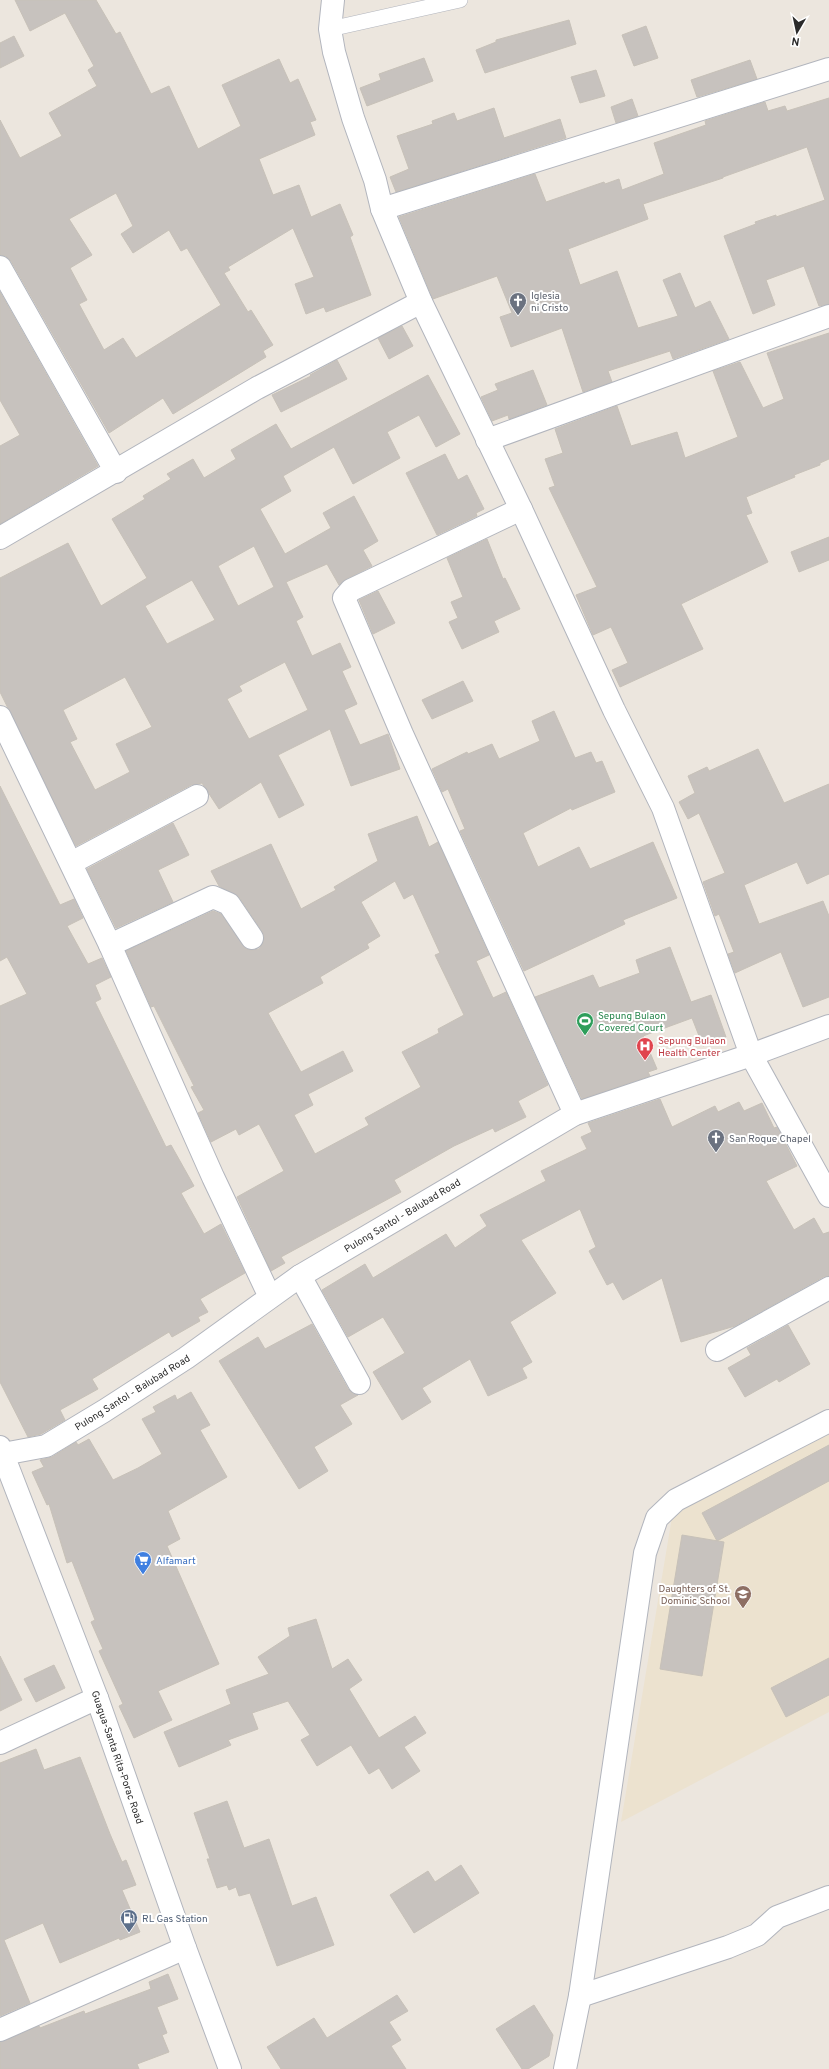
<svg xmlns="http://www.w3.org/2000/svg" width="829" height="2069" viewBox="0 0 829 2069" font-family="Overpass,sans-serif">
<rect width="100%" height="100%" fill="#ece6de"/>
<polygon fill="#ece2cf" points="829,1428 829,1712 621,1822 674,1505"/>
<g fill="#c7c2be" stroke="#c7c1b8" fill-rule="evenodd">
<path d="M 15,0 L 96,0 L 116,34 L 120,32 L 151,94 L 169,86 L 198,149 L 241,126 L 222,85 L 279,59 L 290,83 L 298,79 L 316,120 L 310,122 L 315,135 L 259,159 L 273,195 L 299,185 L 311,217 L 340,204 L 353,235 L 350,237 L 371,295 L 326,312 L 324,307 L 306,314 L 295,284 L 314,277 L 293,228 L 228,267 L 230,270 L 224,273 L 248,312 L 251,310 L 273,345 L 263,351 L 266,357 L 173,414 L 163,398 L 109,433 L 11,261 L 6,256 L 0,255 L 0,120 L 20,158 L 62,136 L 49,113 L 97,86 L 88,70 L 94,66 L 65,13 L 30,31 ZM 116,193 L 133,226 L 121,234 L 133,253 L 169,230 L 181,251 L 187,248 L 221,305 L 136,358 L 123,338 L 104,350 L 79,304 L 87,300 L 70,268 L 92,255 L 69,219 Z"/>
<polygon points="569,20 576,44 485,73 476,50 496,42 496,40"/>
<polygon points="646,26 658,58 634,66 622,35"/>
<polygon points="14,36 24,56 0,68 0,43"/>
<polygon points="424,58 433,81 367,106 360,88 381,80 379,74"/>
<polygon points="750,60 757,79 697,97 691,80"/>
<polygon points="596,70 605,96 580,103 571,77"/>
<polygon points="829,98 829,304 819,306 804,266 766,280 775,305 753,314 724,236 756,224 755,222 776,215 776,217 825,200 807,147 723,177 723,178 643,204 648,219 568,249 580,285 617,271 638,328 678,316 663,280 680,273 695,308 710,301 729,339 673,359 670,351 608,371 612,382 583,392 562,328 511,347 500,317 512,313 497,276 433,299 399,217 535,174 546,202 604,182 605,184 619,179 622,190 664,174 654,143 706,125 705,121 765,102 768,111 785,106 787,111"/>
<polygon points="632,99 638,116 616,123 611,107"/>
<polygon points="494,108 504,138 560,119 566,138 396,192 390,177 409,169 397,136 433,124 432,121 454,113 457,121"/>
<polygon points="0,292 98,466 0,524 0,446 20,435 0,400"/>
<polygon points="402,326 413,346 389,359 378,338"/>
<polygon points="829,333 829,459 820,463 820,465 794,475 795,477 746,497 752,513 746,515 768,562 681,604 703,649 620,687 612,670 628,663 611,627 593,635 576,595 597,587 549,488 555,486 545,459 563,453 555,429 617,406 631,446 677,432 685,458 738,437 713,371 740,362 763,408 784,399 767,353"/>
<polygon points="337,360 347,379 281,412 272,395 311,376 310,375"/>
<polygon points="533,370 547,405 509,419 508,415 492,421 481,397 498,390 495,384"/>
<path d="M 428,375 L 460,434 L 436,447 L 419,415 L 387,432 L 400,458 L 353,484 L 334,447 L 283,476 L 291,491 L 260,509 L 285,554 L 331,528 L 323,513 L 354,496 L 378,541 L 363,550 L 372,566 L 346,579 L 339,585 L 327,564 L 286,582 L 303,617 L 296,621 L 312,656 L 340,643 L 351,667 L 342,671 L 357,704 L 344,710 L 360,745 L 388,734 L 400,769 L 351,786 L 330,729 L 278,755 L 304,805 L 279,818 L 261,782 L 219,809 L 202,783 L 197,784 L 191,785 L 76,846 L 0,692 L 0,578 L 68,543 L 101,606 L 147,578 L 112,519 L 145,499 L 143,496 L 171,479 L 167,474 L 193,459 L 204,478 L 236,459 L 231,450 L 276,424 L 291,449 ZM 254,546 L 274,587 L 238,606 L 218,566 ZM 192,580 L 215,620 L 167,644 L 145,606 ZM 285,662 L 308,710 L 249,739 L 227,699 L 242,691 L 239,686 ZM 125,677 L 152,727 L 116,744 L 130,772 L 95,790 L 70,742 L 77,739 L 63,710 Z"/>
<polygon points="445,454 458,480 467,475 484,509 476,513 477,516 437,535 406,473"/>
<polygon points="829,537 829,560 799,572 791,552"/>
<polygon points="487,539 503,579 505,578 520,609 494,621 499,632 462,649 449,622 458,618 451,602 463,597 447,558"/>
<polygon points="378,591 395,623 373,634 359,600"/>
<polygon points="463,681 473,701 432,719 422,700"/>
<polygon points="554,711 575,758 591,752 596,763 602,761 615,792 572,810 571,808 523,833 538,867 579,847 590,869 653,842 677,898 623,920 625,924 524,971 460,831 465,829 448,789 442,792 432,769 467,752 468,754 492,744 499,759 540,741 532,721"/>
<polygon points="758,749 784,803 829,784 829,874 807,884 797,862 744,885 759,924 823,901 829,916 829,997 803,1007 781,952 735,973 728,954 734,952 719,914 715,916 703,882 725,873 699,813 688,819 679,802 695,793 688,776 707,767 709,771"/>
<polygon points="0,786 60,905 74,899 83,918 67,926 88,964 102,958 111,977 95,985 101,999 95,1002 166,1147 171,1145 194,1186 181,1193 204,1234 221,1224 245,1273 200,1299 208,1312 198,1317 200,1321 172,1337 169,1332 92,1379 98,1389 60,1410 65,1420 41,1434 28,1437 0,1382 0,1006 27,994 7,957 0,961"/>
<path d="M 417,816 L 429,847 L 438,842 L 489,955 L 476,961 L 493,998 L 506,992 L 548,1085 L 518,1101 L 526,1117 L 495,1132 L 493,1128 L 454,1146 L 394,1180 L 401,1192 L 281,1257 L 285,1263 L 271,1271 L 237,1197 L 284,1171 L 259,1124 L 239,1135 L 236,1129 L 211,1142 L 198,1113 L 204,1110 L 191,1087 L 194,1086 L 154,1006 L 151,1007 L 126,951 L 213,911 L 221,914 L 246,949 L 252,950 L 259,949 L 263,943 L 264,937 L 262,931 L 239,897 L 219,886 L 211,871 L 271,844 L 301,909 L 336,890 L 334,887 L 378,861 L 368,834 ZM 395,881 L 404,899 L 413,894 L 440,953 L 435,955 L 464,1015 L 438,1029 L 439,1033 L 402,1052 L 421,1087 L 365,1118 L 369,1125 L 315,1154 L 294,1115 L 313,1105 L 308,1094 L 353,1071 L 343,1051 L 301,1072 L 268,1013 L 323,983 L 320,977 L 369,948 L 367,944 L 380,936 L 361,902 Z"/>
<polygon points="173,823 189,855 158,870 173,902 116,928 87,869"/>
<polygon points="670,947 691,1002 711,995 726,1037 703,1046 692,1018 643,1036 657,1069 648,1072 650,1076 582,1099 535,997 593,975 599,988 640,973 636,960"/>
<polygon points="660,1099 672,1127 715,1106 718,1112 739,1102 744,1111 762,1103 774,1128 777,1127 797,1166 766,1181 794,1230 814,1218 823,1234 829,1232 829,1276 823,1277 735,1326 681,1342 662,1278 623,1300 613,1282 607,1285 589,1251 596,1247 580,1209 521,1240 556,1293 510,1322 532,1362 522,1368 527,1378 488,1396 470,1359 422,1388 431,1402 402,1420 373,1372 405,1353 383,1317 348,1337 322,1290 365,1264 373,1278 446,1234 455,1248 487,1226 480,1215 546,1181 541,1171 587,1149 581,1137 592,1132 588,1123"/>
<polygon points="312,1324 348,1389 352,1393 358,1395 340,1405 352,1424 314,1447 328,1471 299,1489 219,1361 258,1337 265,1349"/>
<polygon points="788,1325 810,1364 779,1382 777,1379 745,1397 728,1368 751,1355 747,1348"/>
<polygon points="191,1392 210,1425 200,1430 227,1477 168,1511 180,1539 167,1546 219,1664 158,1691 172,1720 134,1738 119,1706 123,1704 99,1651 103,1649 91,1622 95,1620 72,1561 67,1563 49,1504 47,1505 32,1472 44,1467 40,1460 52,1457 76,1442 78,1445 89,1439 113,1480 138,1468 162,1454 142,1419 156,1412 153,1407 175,1395 177,1400"/>
<polygon points="829,1445 829,1481 717,1541 702,1513"/>
<polygon points="682,1535 724,1542 702,1676 660,1669"/>
<polygon points="316,1619 332,1669 348,1659 362,1680 349,1689 379,1738 415,1716 426,1733 404,1747 420,1771 392,1789 379,1768 369,1774 351,1745 317,1766 301,1740 310,1735 288,1701 252,1713 258,1729 228,1740 231,1745 179,1767 164,1732 231,1704 226,1690 269,1674 258,1657 290,1636 288,1628"/>
<polygon points="0,1656 22,1700 0,1711"/>
<polygon points="829,1658 829,1695 786,1717 771,1688"/>
<polygon points="54,1665 65,1688 36,1702 24,1679"/>
<polygon points="36,1749 44,1770 80,1757 110,1834 122,1862 126,1860 136,1885 122,1890 140,1932 120,1940 119,1938 60,1963 43,1923 4,1940 30,2003 0,2016 0,1763"/>
<polygon points="227,1801 244,1848 269,1839 292,1906 316,1897 334,1945 277,1966 250,1893 239,1896 236,1887 229,1890 227,1885 217,1888 207,1859 210,1859 194,1813"/>
<polygon points="461,1865 479,1893 414,1933 390,1895 428,1871 435,1882"/>
<polygon points="168,1974 178,1999 157,2007 167,2033 162,2035 169,2052 137,2064 139,2069 0,2069 0,2042 39,2026 40,2028 84,2011 85,2014 151,1989 149,1982"/>
<polygon points="397,1995 408,2011 389,2022 401,2040 391,2046 406,2069 281,2069 267,2047 314,2018 327,2038"/>
<polygon points="534,2005 553,2035 549,2056 528,2069 522,2069 496,2029"/>
</g>
<g fill="none" stroke-linecap="round" stroke-linejoin="round">
<defs>
<polyline id="lane" points="330,29 460,0"/>
<g id="street">
<polyline points="333,0 330,29 334,52 353,118 375,180 382,209 421,302 521,509 614,710 663,808 751,1055 829,1196"/>
<polyline points="382,209 829,69"/>
<polyline points="0,267 116,472"/>
<polyline points="487,440 829,316"/>
<polyline points="521,509 351,590 344,598 402,734 575,1114"/>
<polyline points="0,538 257,388 421,302"/>
<polyline points="0,717 110,945 213,1177 270,1297"/>
<polyline points="71,863 197,796"/>
<polyline points="110,945 213,897 229,904 252,938"/>
<polyline points="300,1276 359,1383"/>
<polyline points="717,1350 829,1288"/>
<polyline points="0,1743 97,1698"/>
<polyline points="580,1996 728,1947 757,1935 777,1917 829,1897"/>
<polyline points="0,2030 185,1948"/>
<polyline points="565,2069 580,1996 645,1553 657,1518 676,1500 829,1421"/>
</g>
<g id="secondary">
<polyline points="0,1447 97,1698 185,1948 230,2069"/>
<polyline points="3,1454 46,1446 104,1411 186,1358 300,1276 575,1114 751,1055 829,1026"/>
</g>
</defs>
<use href="#lane" stroke="#b2b5bd" stroke-width="16"/>
<use href="#street" stroke="#b2b5bd" stroke-width="24"/>
<use href="#secondary" stroke="#b2b5bd" stroke-width="24"/>
<use href="#lane" stroke="#fff" stroke-width="15"/>
<use href="#street" stroke="#fff" stroke-width="22"/>
<use href="#secondary" stroke="#fff" stroke-width="22"/>
</g>
<defs>
<symbol id="church-pin" viewBox="-11 -11 22 30"><path d="M0 17L-7.5 6A9.5 9.5 0 1 1 7.5 6Z" fill="#6b7280" stroke="#fff"/><path d="M-1.2-6h2.4v3.5h3.3v2.4h-3.3V6h-2.4V-.1h-3.3v-2.4h3.3Z" fill="#fff"/></symbol>
<symbol id="stadium-pin" viewBox="-11 -11 22 30"><path d="M0 17L-7.5 6A9.5 9.5 0 1 1 7.5 6Z" fill="#2e9e5b" stroke="#fff"/><path d="M0-5a6.5 5 0 1 0 0 10a6.5 5 0 1 0 0-10ZM-3.5-1.8h7v3.6h-7Z" fill="#fff"/></symbol>
<symbol id="hospital-pin" viewBox="-11 -11 22 30"><path d="M0 17L-7.5 6A9.5 9.5 0 1 1 7.5 6Z" fill="#e0444e" stroke="#fff"/><path d="M-5-5h3v3.5h4V-5h3V5h-3V1.5h-4V5h-3Z" fill="#fff"/></symbol>
<symbol id="supermarket-pin" viewBox="-11 -11 22 30"><path d="M0 17L-7.5 6A9.5 9.5 0 1 1 7.5 6Z" fill="#3f7fe0" stroke="#fff"/><path d="M-6-5.5h2.5l.6 2H6L4.5 2H-2.5L-4.4-4H-6ZM-1.5 3.2a1.3 1.3 0 1 0 .1 0ZM3 3.2a1.3 1.3 0 1 0 .1 0Z" fill="#fff"/></symbol>
<symbol id="school-pin" viewBox="-11 -11 22 30"><path d="M0 17L-7.5 6A9.5 9.5 0 1 1 7.5 6Z" fill="#8d6e63" stroke="#fff"/><path d="M0-5L7-2L0 1L-7-2ZM-4 1L0 2.5L4 1V4Q0 6-4 4Z" fill="#fff"/></symbol>
<symbol id="fuel-pin" viewBox="-11 -11 22 30"><path d="M0 17L-7.5 6A9.5 9.5 0 1 1 7.5 6Z" fill="#5c6f8a" stroke="#fff"/><path d="M-5.5-6h7V0h2V4h1.3V-2.5L3-4.5l.8-.8L6-3V5H2.5V1h-1V6h-7ZM-4.2-4.7v3.2H.2V-4.7Z" fill="#fff"/></symbol>
</defs>
<g fill-rule="evenodd">
<use href="#church-pin" x="508" y="291" width="20" height="27"/>
<use href="#stadium-pin" x="575" y="1011" width="20" height="27"/>
<use href="#hospital-pin" x="635" y="1036" width="20" height="27"/>
<use href="#church-pin" x="706" y="1128" width="20" height="27"/>
<use href="#supermarket-pin" x="133" y="1550" width="20" height="27"/>
<use href="#school-pin" x="733" y="1584" width="20" height="27"/>
<use href="#fuel-pin" x="119" y="1908" width="20" height="27"/>
</g>
<g text-anchor="middle" stroke-width="4" stroke-linejoin="round" paint-order="stroke">
<g font-size="10" fill="#5b616d" stroke="#fff" text-anchor="start">
<text x="531" y="299">Iglesia<tspan x="531" dy="12">ni Cristo</tspan></text>
<text x="729" y="1142">San Roque Chapel</text>
</g>
<g font-size="10" fill="#27864d" stroke="#fff" text-anchor="start">
<text x="598" y="1019">Sepung Bulaon<tspan x="598" dy="12">Covered Court</tspan></text>
</g>
<g font-size="10" fill="#be3a42" stroke="#fff" text-anchor="start">
<text x="658" y="1044">Sepung Bulaon<tspan x="658" dy="12">Health Center</tspan></text>
</g>
<g font-size="10" fill="#2b2b2b" stroke="#fff">
<text transform="translate(402 1215) rotate(-31)" y="4">Pulong Santol - Balubad Road</text>
<text transform="translate(132 1392) rotate(-32)" y="4">Pulong Santol - Balubad Road</text>
<text transform="translate(118 1757) rotate(71)" y="4">Guagua-Santa Rita-Porac Road</text>
</g>
<g font-size="10" fill="#366cbe" stroke="#fff" text-anchor="start">
<text x="156" y="1564">Alfamart</text>
</g>
<g font-size="10" fill="#785e54" stroke="#fff" text-anchor="end">
<text x="730" y="1592">Daughters of St.<tspan x="730" dy="12">Dominic School</tspan></text>
</g>
<g font-size="10" fill="#4e5e75" stroke="#fff" text-anchor="start">
<text x="142" y="1922">RL Gas Station</text>
</g>
</g>
<g transform="translate(797 32) rotate(189)" stroke="#ffffff" stroke-width="3" paint-order="stroke">
<path d="M0-3L7 15L0 10L-7 15Z" fill="#2b2b2b"/>
<text y="-6" font-size="11" font-weight="bold" text-anchor="middle" fill="#2b2b2b">N</text>
</g>
</svg>
